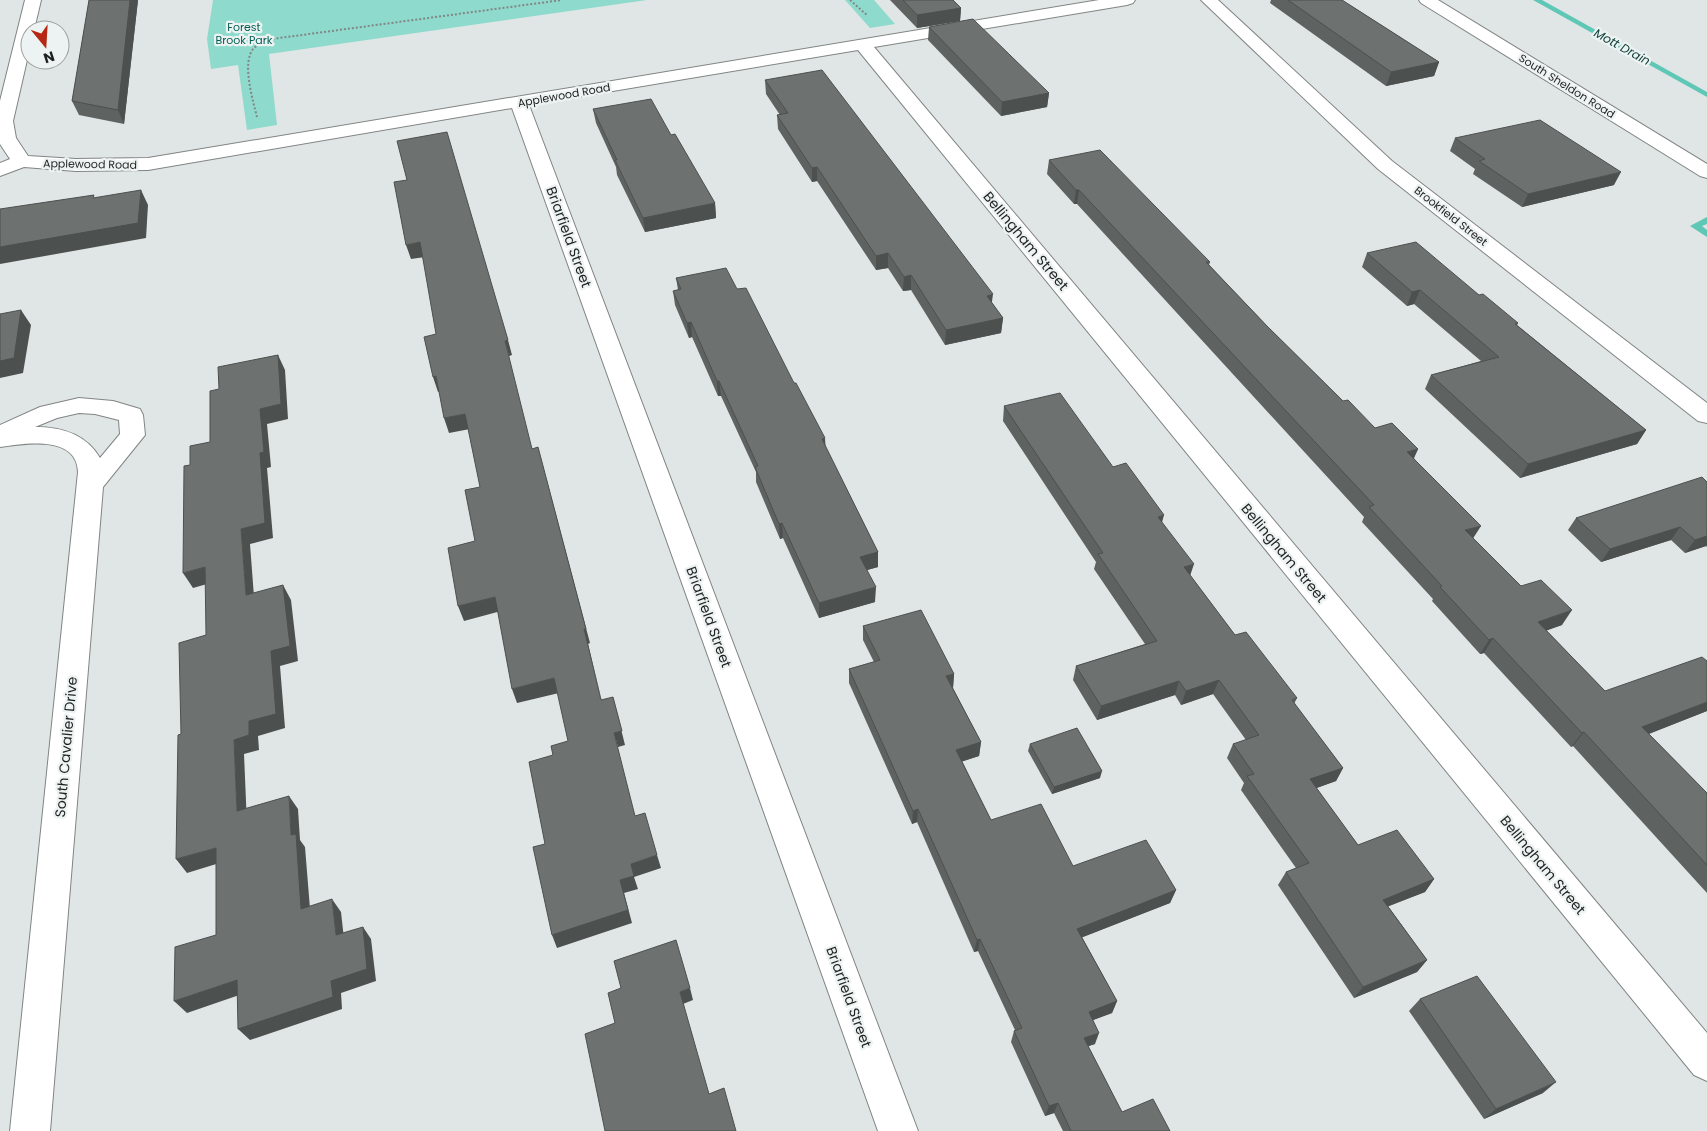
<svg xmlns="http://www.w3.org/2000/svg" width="1707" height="1131" viewBox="0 0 1707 1131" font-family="Poppins,sans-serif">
<rect width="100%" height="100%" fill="#e0e6e5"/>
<g fill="#8edacc">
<polygon points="213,0 647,0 269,54 277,125 247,130 238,65 211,69 207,39"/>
<polygon points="845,0 874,0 895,24 870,28"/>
</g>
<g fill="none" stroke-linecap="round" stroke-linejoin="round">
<g fill="#5fc7b6" fill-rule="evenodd">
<polygon points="1533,0 1542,0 1707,92 1707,97"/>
<polygon points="1707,217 1707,224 1702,226 1707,230 1707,237 1690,226"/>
</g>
<defs>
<g id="minor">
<polygon points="25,0 41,0 34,30 30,30 30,47 13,121 16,138 28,156 76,159 148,158 1099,0 1135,0 1133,3 1127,5 874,47 1707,1033 1707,1081 1694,1075 858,50 529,105 918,1131 878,1131 512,108 148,170 76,171 24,167 0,176 0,163 10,159 0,144 0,101"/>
<polygon points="1201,0 1218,0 1392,161 1707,403 1707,423 1698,421 1378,169"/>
<polygon points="1419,0 1438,0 1707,164 1707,178 1700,176 1421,3"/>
<path d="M 79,398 L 113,401 L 140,409 L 143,415 L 145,435 L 103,487 L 50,1131 L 10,1131 L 78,472 C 77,435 25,443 0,447 L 0,425 L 40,407 ZM 79,413 L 95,414 L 119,420 L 120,434 L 100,458 C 86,434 62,427 35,427 L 57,418 Z"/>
</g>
</defs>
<use href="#minor" stroke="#808584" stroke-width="2"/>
<g stroke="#828685" stroke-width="2" stroke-dasharray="2 2" stroke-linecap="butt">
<polyline points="850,0 868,16"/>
<path d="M 257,117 C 253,101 241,61 254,48 C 259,43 266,42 272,39 L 562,0"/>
</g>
<use href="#minor" fill="#fff" fill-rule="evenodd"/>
</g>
<g fill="#5e6261">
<polygon points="89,0 138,0 124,124 79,115 72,101"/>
<polygon points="890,0 953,0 961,8 960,21 917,28"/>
<polygon points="1271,0 1342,0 1439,62 1434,76 1386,86 1270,3"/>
<polygon points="929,27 1049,93 1047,107 1001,116 928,40"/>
<polygon points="765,80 992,303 1003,318 1001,333 945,345 911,290 903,291 888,268 876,270 817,181 812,182 778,129 777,115 780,115 766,94"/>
<polygon points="593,109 715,203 716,218 645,232 617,175 616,167 596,123"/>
<polygon points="1455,138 1614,185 1522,207 1473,174 1475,169 1450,151"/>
<polygon points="1049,160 1210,262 1209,265 1267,326 1343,401 1375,428 1418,449 1414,458 1473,539 1521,586 1562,625 1546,630 1605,691 1707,711 1649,734 1707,793 1707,893 1573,746 1571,747 1484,653 1480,654 1432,601 1433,599 1362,522 1364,517 1077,204 1074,204 1047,174"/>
<polygon points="1367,253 1479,295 1518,323 1517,325 1646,430 1637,444 1520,478 1425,389 1431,375 1481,361 1414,304 1407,306 1362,267"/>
<polygon points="676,278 737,289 825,446 878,552 878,567 867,570 875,602 819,618 783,538 780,539 756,482 756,472 721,396 718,396 692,337 689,338 675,305 673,291 678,290"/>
<polygon points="1004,406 1113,467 1162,522 1190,575 1235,635 1297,698 1294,704 1343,768 1336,781 1316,788 1358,845 1434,879 1425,892 1388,906 1427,960 1417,972 1354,998 1278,885 1286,872 1296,868 1241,790 1244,783 1227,758 1233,744 1246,740 1213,694 1181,705 1175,695 1097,720 1073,680 1076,666 1145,644 1094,569 1096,562 1003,421"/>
<polygon points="1707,482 1707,547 1706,546 1685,553 1671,540 1601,562 1568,530 1576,518"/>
<polygon points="863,626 954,674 953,688 981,742 979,756 962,761 991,820 1073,866 1176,890 1170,903 1082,937 1117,1001 1112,1013 1093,1020 1095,1044 1088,1046 1122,1112 1170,1131 1063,1131 1054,1113 1045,1116 1011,1042 1014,1031 1015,1030 978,951 974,952 917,822 912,824 849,683 849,669 874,662 863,640"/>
<polygon points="1030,744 1100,778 1052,794 1028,751"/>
<polygon points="1420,999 1543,1093 1484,1119 1409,1011"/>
</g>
<g fill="#4c504f">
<polygon points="130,0 138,0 124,124 118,110"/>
<polygon points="961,8 960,21 917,28 917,15"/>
<polygon points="1439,62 1434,76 1386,86 1391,72"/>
<polygon points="1049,93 1047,107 1001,116 1002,102"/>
<polygon points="817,167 817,181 812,182 812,168"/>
<polygon points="1621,172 1614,185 1522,207 1528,194"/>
<polygon points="141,190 148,205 146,238 0,264 0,247"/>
<polygon points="1076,190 1079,190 1077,204 1074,204"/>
<polygon points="715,203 716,218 645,232 643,218"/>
<polygon points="420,242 425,257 411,259 406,245"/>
<polygon points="888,253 888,268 876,270 876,256"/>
<polygon points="911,275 911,290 903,291 904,277"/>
<polygon points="1420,290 1414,304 1407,306 1412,292"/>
<polygon points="993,294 991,309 987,296"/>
<polygon points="21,310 31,325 23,373 0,378 0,361"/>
<polygon points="1003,318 1001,333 945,345 946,330"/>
<polygon points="691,322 692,337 689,338 687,323"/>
<polygon points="508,340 512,355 509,356 505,341"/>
<polygon points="278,355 285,370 288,419 267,424 271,467 267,468 273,538 250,544 255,610 246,595 241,529 260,409"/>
<polygon points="436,376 441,391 438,392 433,377"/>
<polygon points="717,381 719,381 721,396 718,396"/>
<polygon points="465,414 470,429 449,433 444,418"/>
<polygon points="1646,430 1637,444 1520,478 1528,464"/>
<polygon points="825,438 826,453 822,439"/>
<polygon points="538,447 590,643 588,644 605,714"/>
<polygon points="1418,449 1411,464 1407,452"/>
<polygon points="1164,515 1160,530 1158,517"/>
<polygon points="782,523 783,538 780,539 779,524"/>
<polygon points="1481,526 1472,540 1465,530"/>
<polygon points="1680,527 1671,540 1601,562 1610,549"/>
<polygon points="1707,536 1707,545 1706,546 1685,553 1695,540"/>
<polygon points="878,552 878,567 860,572 860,557"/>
<polygon points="1194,564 1189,579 1184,567"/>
<polygon points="205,567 214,582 193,588 183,573"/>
<polygon points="283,585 291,600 298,661 280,666 285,728 258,736 259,750 244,754 247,825 237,811 234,740 249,721 271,651"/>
<polygon points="876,587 875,602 819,618 819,603"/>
<polygon points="495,597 501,611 464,621 458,606"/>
<polygon points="1572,610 1562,625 1529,637 1538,622"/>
<polygon points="1493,638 1484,653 1480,654 1489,640"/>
<polygon points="954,674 953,688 946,676"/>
<polygon points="554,678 559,693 517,703 512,689"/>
<polygon points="1219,680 1213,694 1181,705 1186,691"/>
<polygon points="1179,681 1175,695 1097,720 1101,706"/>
<polygon points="613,697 625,745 618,747 614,733"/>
<polygon points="1707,702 1707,711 1630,741 1642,727"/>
<polygon points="1584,732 1573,746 1571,747 1582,733"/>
<polygon points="981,742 979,756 955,764 956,750"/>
<polygon points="1343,768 1336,781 1303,793 1310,779"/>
<polygon points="1102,771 1100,778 1052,794 1054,787"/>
<polygon points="289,796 298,809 300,840 305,847 311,921 301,909 291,835"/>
<polygon points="918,809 917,822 912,824 913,811"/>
<polygon points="216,848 226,861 187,873 176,859"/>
<polygon points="657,855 661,868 634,877 638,889 624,893 632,923 557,948 552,935 620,880 631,864"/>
<polygon points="1434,879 1425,892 1374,912 1383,900"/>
<polygon points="1176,890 1170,903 1073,941 1077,929"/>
<polygon points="332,899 341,912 345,948 336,935"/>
<polygon points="363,927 371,939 376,981 341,993 342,1009 250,1040 238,1029 331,981"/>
<polygon points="980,939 978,951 974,952 977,940"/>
<polygon points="1427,960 1417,972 1354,998 1363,987"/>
<polygon points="237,980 248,992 187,1013 174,1001"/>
<polygon points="690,988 693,1000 683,1004 680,992"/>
<polygon points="1117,1001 1112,1013 1085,1023 1089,1012"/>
<polygon points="1099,1033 1095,1044 1080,1049 1084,1038"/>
<polygon points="1556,1082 1543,1093 1484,1119 1496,1109"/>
<polygon points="1058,1103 1054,1113 1045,1116 1049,1106"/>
</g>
<g fill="#6d7271" stroke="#4c504f">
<polygon points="89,0 130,0 118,110 72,101"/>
<polygon points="903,0 953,0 961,8 917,15"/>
<polygon points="1288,0 1342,0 1439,62 1391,72"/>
<polygon points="973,19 1049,93 1002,102 929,27"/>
<polygon points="822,70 993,294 987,296 1003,318 946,330 911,275 904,277 888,253 876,256 817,167 812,168 777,115 788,113 765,80"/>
<polygon points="651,99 671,135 675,134 715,203 643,218 615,160 617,160 593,109"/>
<polygon points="1540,120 1621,172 1528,194 1479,161 1485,159 1455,138"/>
<polygon points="447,132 508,340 505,341 532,449 538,447 586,629 584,629 601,700 613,697 622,731 614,733 635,816 645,813 657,855 631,864 634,876 620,880 628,910 552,935 533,847 545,844 529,762 553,755 551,746 568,741 554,678 512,689 495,597 458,606 448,548 475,541 465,490 480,487 465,414 444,418 436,376 433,377 424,337 436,334 420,242 406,245 394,182 407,180 397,141"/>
<polygon points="1100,150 1210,262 1206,262 1267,326 1343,401 1348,400 1375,428 1392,423 1418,449 1407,452 1481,526 1465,530 1521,586 1541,580 1572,610 1538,622 1605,691 1702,657 1707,661 1707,702 1642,727 1707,793 1707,865 1584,732 1582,733 1493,638 1489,640 1440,587 1442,586 1369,507 1374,505 1079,190 1076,190 1049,160"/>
<polygon points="141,190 138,223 0,247 0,209 94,195 93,198"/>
<polygon points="1416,242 1479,295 1483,294 1518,323 1515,324 1646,430 1528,464 1431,375 1499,357 1420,290 1412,292 1367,253"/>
<polygon points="726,268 737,289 746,288 794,383 796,383 825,438 822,439 878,552 860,557 876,587 819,603 782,523 779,524 755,467 758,466 719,381 717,381 691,322 687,323 673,291 681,289 676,278"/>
<polygon points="21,310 14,358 0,361 0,314"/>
<polygon points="278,355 281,404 260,409 264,452 260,453 265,523 241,529 246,595 283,585 290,646 271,651 276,714 249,721 249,735 234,740 237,811 289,796 291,835 296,834 301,909 332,899 336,935 363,927 367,969 331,981 333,997 238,1029 237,980 174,1001 175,947 216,935 216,848 176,859 178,735 181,734 179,643 206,635 205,567 183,573 184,466 190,465 190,446 210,442 210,391 219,389 218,367"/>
<polygon points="1060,393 1113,467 1126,463 1164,515 1158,517 1194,564 1184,567 1235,635 1246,632 1297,698 1292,700 1343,768 1310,779 1358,845 1397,830 1434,879 1383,900 1427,960 1363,987 1286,872 1309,863 1247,776 1254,774 1233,744 1259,735 1219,680 1186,691 1179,681 1101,706 1076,666 1157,641 1098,554 1103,553 1004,406"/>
<polygon points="1702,477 1707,482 1707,536 1695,540 1680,527 1610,549 1576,518"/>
<polygon points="921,610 954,674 946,676 981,742 956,750 991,820 1041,804 1073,866 1146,840 1176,890 1077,929 1117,1001 1089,1012 1099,1033 1084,1038 1122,1112 1153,1099 1170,1131 1071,1131 1058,1103 1049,1106 1014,1031 1022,1028 980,939 977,940 918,809 913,811 849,669 880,660 863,626"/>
<polygon points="1077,728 1102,771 1054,787 1030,744"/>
<polygon points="676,940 690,988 680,992 709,1094 724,1088 736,1131 605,1131 585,1034 615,1023 608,993 621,988 614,961"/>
<polygon points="1477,976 1556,1082 1496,1109 1420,999"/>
</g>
<g text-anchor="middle" stroke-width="4.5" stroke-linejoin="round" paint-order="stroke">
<g font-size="11" fill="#005f54" stroke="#edf3f2">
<text x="244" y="31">Forest<tspan x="244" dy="13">Brook Park</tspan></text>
</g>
<g font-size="11" fill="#1f2120" stroke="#edf3f2">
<text transform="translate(1567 86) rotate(32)" y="4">South Sheldon Road</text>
<text transform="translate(564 95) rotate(-10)" y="4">Applewood Road</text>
<text transform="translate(90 164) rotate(1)" y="4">Applewood Road</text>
<text transform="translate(1451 216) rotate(38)" y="4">Brookfield Street</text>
</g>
<g font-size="12" font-style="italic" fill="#12423b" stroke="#edf3f2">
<text transform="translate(1622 47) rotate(29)" y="4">Mott Drain</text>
</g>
<g font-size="14" fill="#1f2120" stroke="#edf3f2">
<text transform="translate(569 237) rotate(70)" y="5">Briarfield Street</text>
<text transform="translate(1026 241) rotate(50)" y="5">Bellingham Street</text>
<text transform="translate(1284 553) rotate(50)" y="5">Bellingham Street</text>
<text transform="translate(709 617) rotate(70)" y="5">Briarfield Street</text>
<text transform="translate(66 747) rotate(-85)" y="5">South Cavalier Drive</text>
<text transform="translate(1543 865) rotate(50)" y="5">Bellingham Street</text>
<text transform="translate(849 997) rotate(70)" y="5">Briarfield Street</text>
</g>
</g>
<g transform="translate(45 45) rotate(162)"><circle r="24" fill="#edf3f2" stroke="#9b9f9e"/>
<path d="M0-4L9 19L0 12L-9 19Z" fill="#b52813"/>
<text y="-8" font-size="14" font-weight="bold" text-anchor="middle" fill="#1f2120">N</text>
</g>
</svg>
